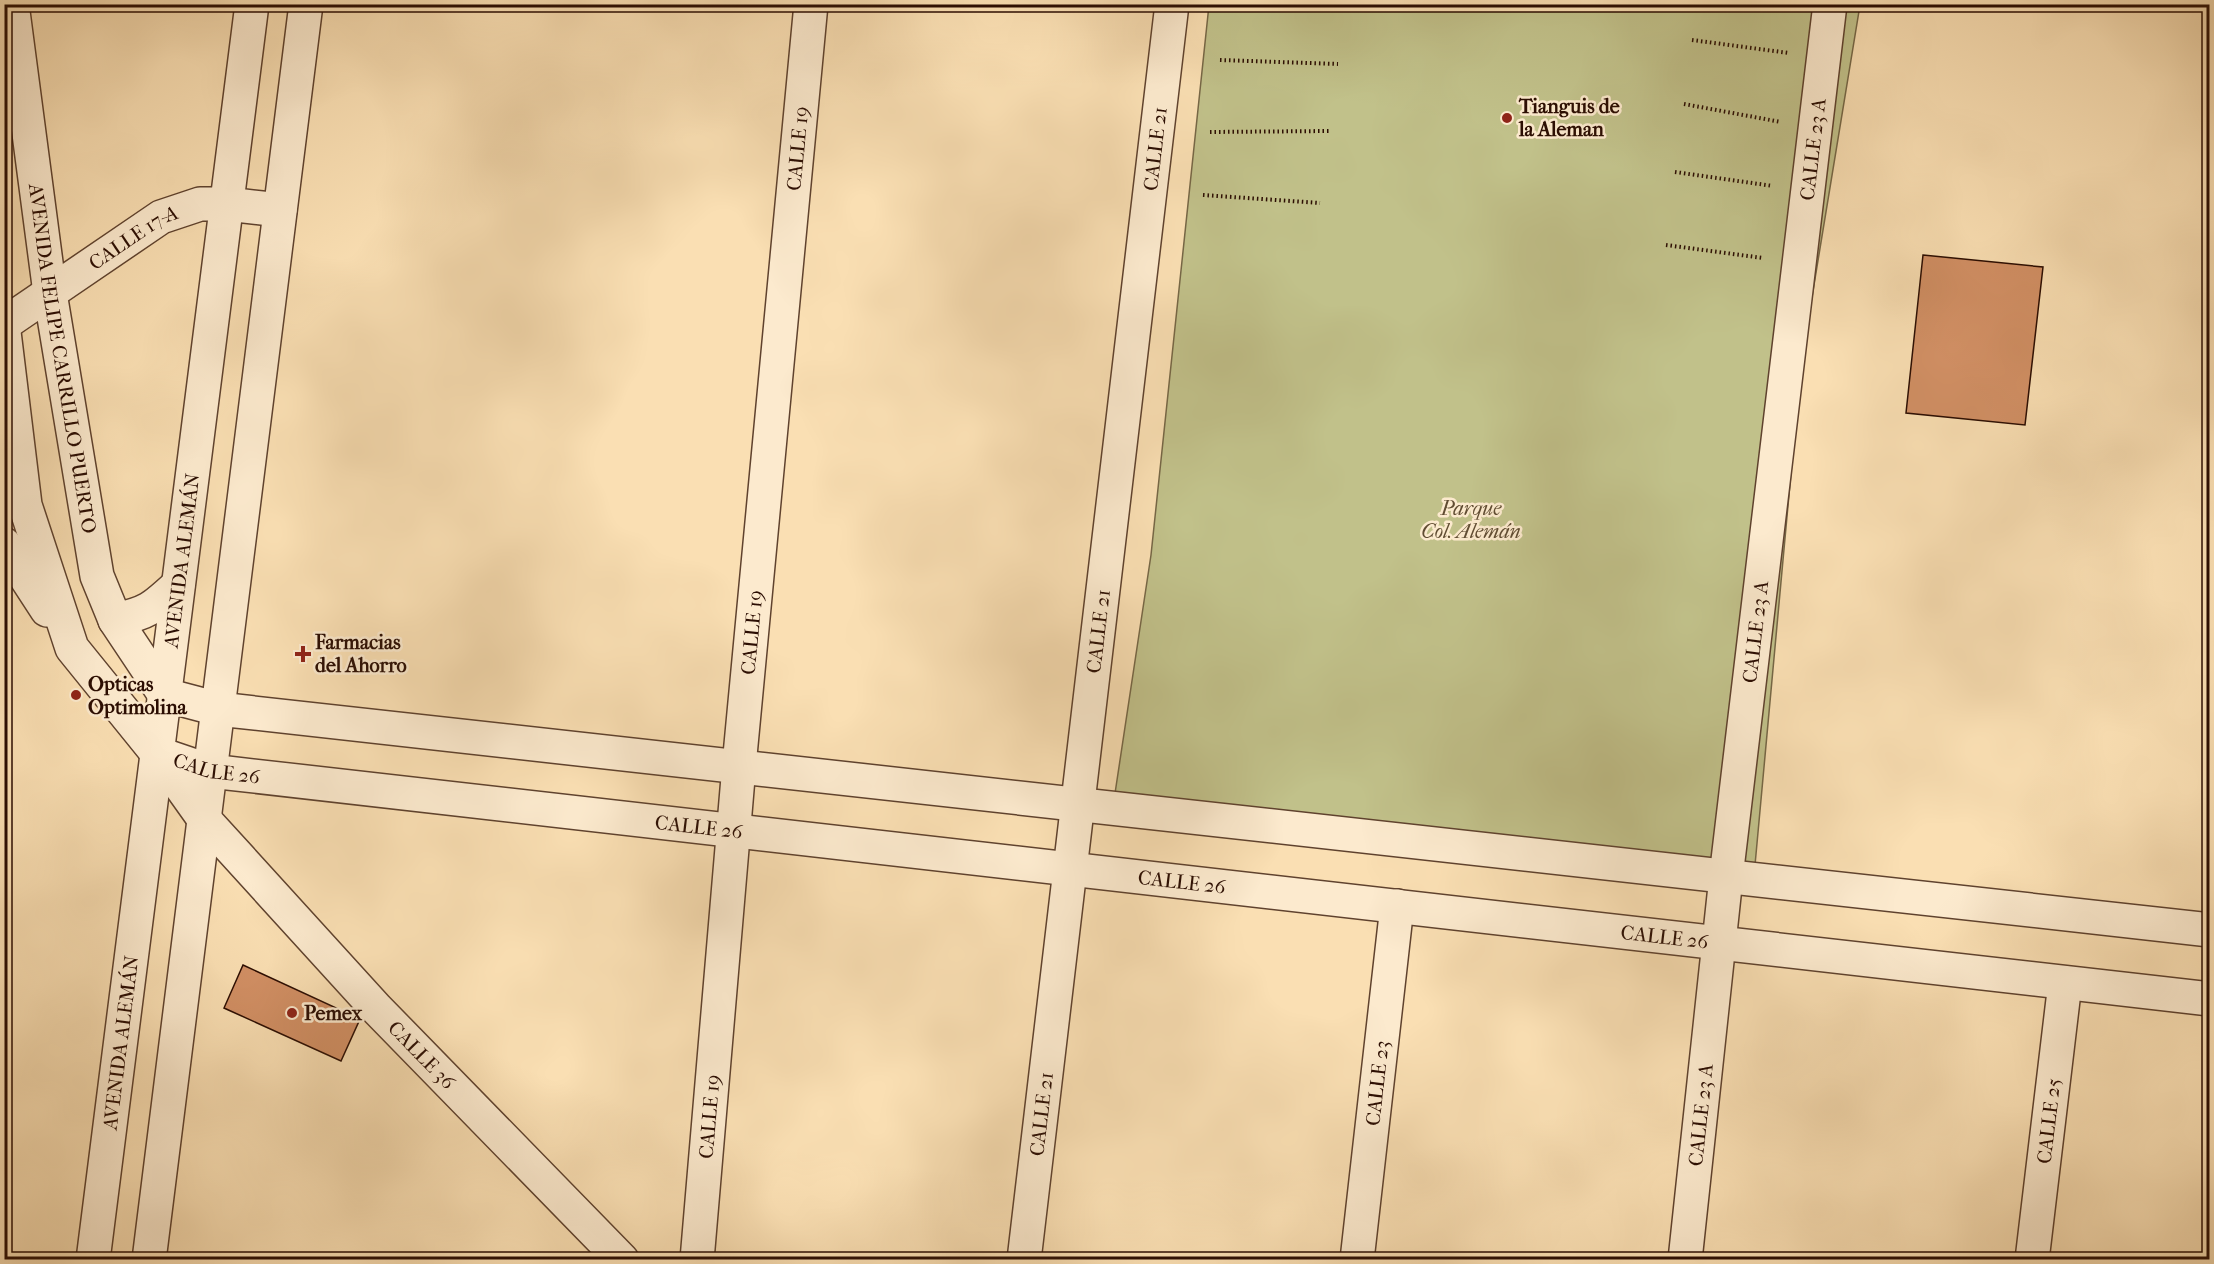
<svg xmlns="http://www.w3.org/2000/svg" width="2214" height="1264" viewBox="0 0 2214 1264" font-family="'IM FELL French Canon',serif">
<rect width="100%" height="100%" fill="#fadfb3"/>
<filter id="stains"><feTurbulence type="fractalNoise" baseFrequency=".00333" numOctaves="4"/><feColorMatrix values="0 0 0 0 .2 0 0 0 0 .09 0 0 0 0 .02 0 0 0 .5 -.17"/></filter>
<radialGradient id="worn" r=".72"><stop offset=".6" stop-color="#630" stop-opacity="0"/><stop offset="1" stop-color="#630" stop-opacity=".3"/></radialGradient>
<polygon fill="#c1c18a" stroke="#766746" stroke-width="1.5" points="1209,5 1860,5 1801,364 1754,876 1114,800 1151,555"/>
<g fill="#d29065" stroke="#2b0d02" stroke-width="1.5">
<polygon points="1923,255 2043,267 2025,425 1906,413"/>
<polygon points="243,965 360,1019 341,1061 224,1008"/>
</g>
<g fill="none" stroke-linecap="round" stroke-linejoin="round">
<defs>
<g id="minor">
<path id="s1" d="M 12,4 L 50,293 L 97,576 L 115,620 L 165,695"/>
<path id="s2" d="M 4,324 L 161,217 L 200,204 L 227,204 L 280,210"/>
<path id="s3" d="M 4,332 L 25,505 L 72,648 L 157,753 L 204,819 L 377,1009 L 622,1260"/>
<polyline points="4,544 47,610"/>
<path d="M 115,620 C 148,613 153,608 178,585"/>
<polyline points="165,695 218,709 2210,930"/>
<path id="s4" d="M 157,753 L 210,771 L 2210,999"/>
<path id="s5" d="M 93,1260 L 252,4"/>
<polyline points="149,1260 306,4"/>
<path id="s6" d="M 697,1260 L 739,766 L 811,4"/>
<path id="s7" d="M 1024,1260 L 1172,4"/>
<path id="s8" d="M 1357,1260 L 1397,906"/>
<path id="s9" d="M 1685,1260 L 1726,877 L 1830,4"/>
<path id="s10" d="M 2032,1260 L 2065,983"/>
</g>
</defs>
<use href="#minor" stroke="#5f422e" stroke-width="36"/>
<g stroke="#2b0d02" stroke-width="4" stroke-dasharray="1.5 3" stroke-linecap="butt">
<polyline points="1322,4 1345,7"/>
<polyline points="1692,40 1789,53"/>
<polyline points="1220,60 1338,64"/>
<polyline points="1684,104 1781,122"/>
<polyline points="1210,132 1329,131"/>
<polyline points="1675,172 1773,186"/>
<polyline points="1203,195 1320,203"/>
<polyline points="1666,245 1763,258"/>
</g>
<use href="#minor" stroke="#fceace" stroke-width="33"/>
</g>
<g fill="#8f2418" stroke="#fceace" stroke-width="2">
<circle cx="1507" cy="118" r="6"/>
<path d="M300 645h6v6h6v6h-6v6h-6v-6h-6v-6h6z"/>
<circle cx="76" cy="695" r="6"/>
<circle cx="292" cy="1013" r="6"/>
</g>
<g text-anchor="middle" stroke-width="5" stroke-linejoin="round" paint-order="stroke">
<g font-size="20" font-weight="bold" fill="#2b0d02" stroke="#fceace" text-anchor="start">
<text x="1519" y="113">Tianguis de<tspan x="1519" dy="23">la Aleman</tspan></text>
<text x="315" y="649">Farmacias<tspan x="315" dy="23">del Ahorro</tspan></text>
<text x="88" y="691">Opticas<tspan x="88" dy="23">Optimolina</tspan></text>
<text x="304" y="1020">Pemex</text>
</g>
<g font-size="20" fill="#2b0d02" stroke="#fceace">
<text dy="7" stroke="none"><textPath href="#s6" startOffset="1116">CALLE 19</textPath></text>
<text dy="7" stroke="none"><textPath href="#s7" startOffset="1119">CALLE 21</textPath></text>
<text dy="7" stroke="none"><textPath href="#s9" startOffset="1118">CALLE 23 A</textPath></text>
<text dy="7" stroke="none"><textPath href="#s2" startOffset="156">CALLE 17-A</textPath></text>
<text dy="7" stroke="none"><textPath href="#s1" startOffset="358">AVENIDA FELIPE CARRILLO PUERTO</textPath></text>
<text dy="7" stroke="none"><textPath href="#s5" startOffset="705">AVENIDA ALEMÁN</textPath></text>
<text dy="7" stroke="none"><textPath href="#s6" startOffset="630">CALLE 19</textPath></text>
<text dy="7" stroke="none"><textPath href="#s7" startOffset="633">CALLE 21</textPath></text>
<text dy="7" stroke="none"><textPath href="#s9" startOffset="632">CALLE 23 A</textPath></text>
<text dy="7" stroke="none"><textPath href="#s4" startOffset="62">CALLE 26</textPath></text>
<text dy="7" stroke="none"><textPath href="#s4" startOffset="548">CALLE 26</textPath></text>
<text dy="7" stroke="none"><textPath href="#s4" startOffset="1034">CALLE 26</textPath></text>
<text dy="7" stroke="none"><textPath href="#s4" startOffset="1520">CALLE 26</textPath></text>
<text dy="7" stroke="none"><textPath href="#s5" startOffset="219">AVENIDA ALEMÁN</textPath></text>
<text dy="7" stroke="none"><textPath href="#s3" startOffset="862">CALLE 36</textPath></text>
<text dy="7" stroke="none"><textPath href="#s8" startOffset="178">CALLE 23</textPath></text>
<text dy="7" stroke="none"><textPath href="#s7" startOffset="147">CALLE 21</textPath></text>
<text dy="7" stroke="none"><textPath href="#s9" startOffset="146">CALLE 23 A</textPath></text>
<text dy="7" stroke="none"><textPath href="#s6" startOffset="144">CALLE 19</textPath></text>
<text dy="7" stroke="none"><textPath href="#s10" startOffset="140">CALLE 25</textPath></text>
</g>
<g font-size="20" font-style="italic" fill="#604c32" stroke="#fceace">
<text x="1471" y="515">Parque<tspan x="1471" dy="23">Col. Alemán</tspan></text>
</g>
</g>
<rect width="2214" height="1264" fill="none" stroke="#fadfb3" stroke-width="24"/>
<rect x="6" y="6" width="2202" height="1252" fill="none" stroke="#2b0d02" stroke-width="3"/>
<rect x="12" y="12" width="2190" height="1240" fill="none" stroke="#2b0d02" stroke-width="1.5"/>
<rect width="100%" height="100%" filter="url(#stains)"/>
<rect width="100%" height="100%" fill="url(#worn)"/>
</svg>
